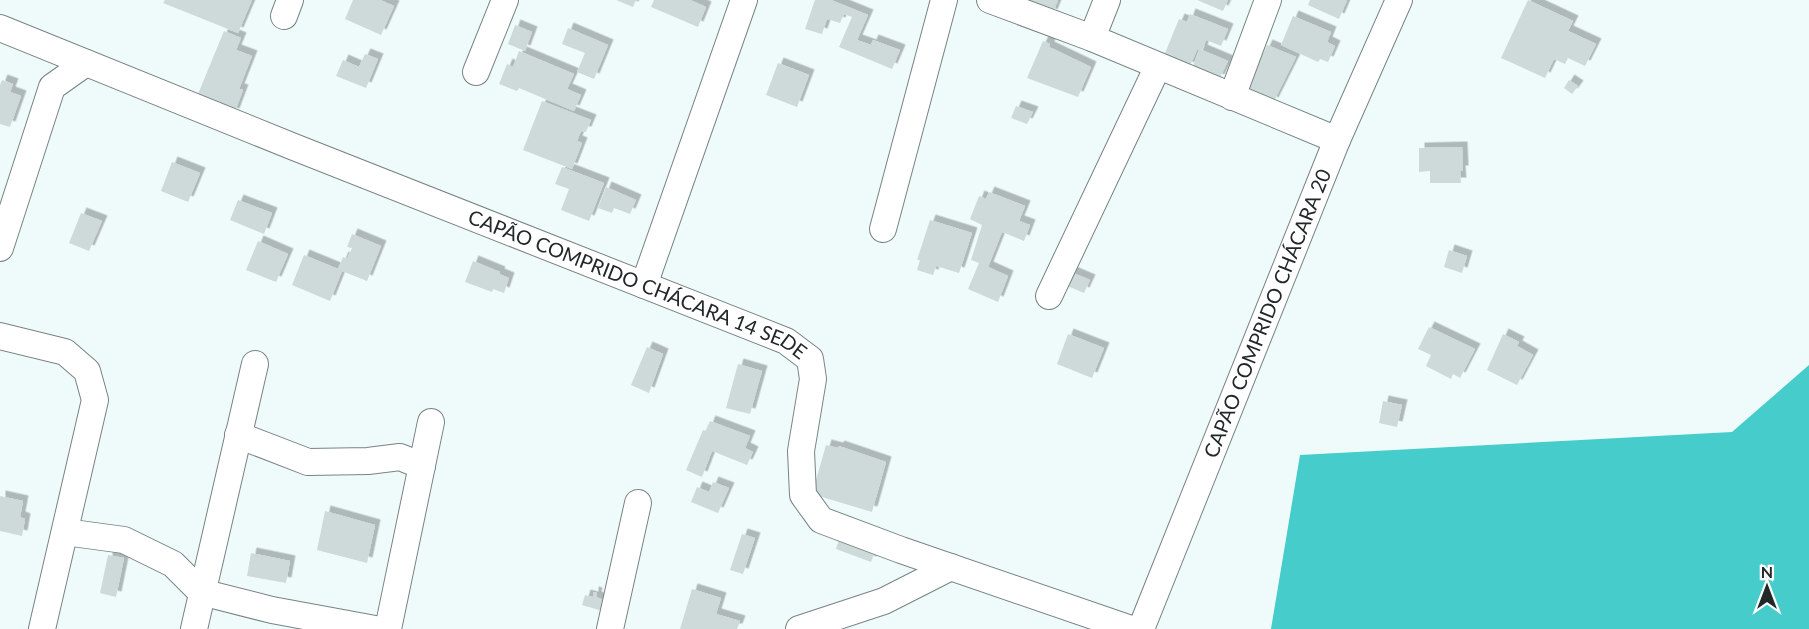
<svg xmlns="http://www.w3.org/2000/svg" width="1809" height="629" viewBox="0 0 1809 629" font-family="Lato,sans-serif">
<defs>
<filter id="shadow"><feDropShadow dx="5.5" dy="-5.5" stdDeviation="0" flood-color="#0004"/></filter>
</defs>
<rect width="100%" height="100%" fill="#effbfb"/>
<polygon fill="#45cccb" points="1809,365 1809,629 1271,629 1300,455 1732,432"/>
<g fill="#cedada" filter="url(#shadow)">
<polygon points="165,0 252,0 238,33 163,3"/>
<polygon points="353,0 380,0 394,6 381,35 345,19"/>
<polygon points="616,0 636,0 633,7"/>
<polygon points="654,0 690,0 706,7 698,27 651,7"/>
<polygon points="815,0 831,0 868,15 857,40 871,45 873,40 900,50 892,69 839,47 852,17 844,14 840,23 827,19 822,34 805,29"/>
<polygon points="1026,0 1058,0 1052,15"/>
<polygon points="1197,0 1228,0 1223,11"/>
<polygon points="1310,0 1347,0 1339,19 1308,5"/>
<polygon points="1528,0 1573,21 1568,31 1596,44 1585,66 1568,58 1565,64 1554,59 1545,78 1501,58"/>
<polygon points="1190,14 1228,29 1221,46 1206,40 1202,50 1228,61 1219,80 1192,69 1199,50 1197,50 1189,68 1163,58 1179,19 1187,22"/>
<polygon points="1293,16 1331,32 1327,42 1335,46 1328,62 1320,59 1318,62 1281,45"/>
<polygon points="515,25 532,32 525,51 508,44"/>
<polygon points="568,28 608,45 594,79 577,72 585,53 562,44"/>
<polygon points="224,31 241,38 236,50 252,56 239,89 243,90 234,114 214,106 216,101 198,94"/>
<polygon points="1043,41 1050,44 1049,47 1091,67 1078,97 1027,78"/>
<polygon points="1267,45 1296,57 1273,103 1246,91"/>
<polygon points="519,51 574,74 567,89 581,95 574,111 519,88 517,91 499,84 507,64 513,67"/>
<polygon points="365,54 378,59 366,88 336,76 343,60 359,67"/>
<polygon points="778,63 809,75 797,107 766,95"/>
<polygon points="2,80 13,84 10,92 21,96 10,127 0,124 0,85"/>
<polygon points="1569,80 1578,86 1572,94 1564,88"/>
<polygon points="542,101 591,120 586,132 581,131 577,141 582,143 572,169 523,150"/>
<polygon points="1016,106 1033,112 1027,124 1011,118"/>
<polygon points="1462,147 1463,171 1460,171 1461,183 1430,183 1430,171 1419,172 1419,148"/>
<polygon points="172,162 200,173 188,202 161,191"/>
<polygon points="562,167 604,183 589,221 561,210 569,189 555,184"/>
<polygon points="606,187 636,200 630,214 614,208 612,213 598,208"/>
<polygon points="989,192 1025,206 1019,221 1030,225 1024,241 1002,232 988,267 1008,276 998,302 968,289 979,263 971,260 982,225 970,219 979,196 986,199"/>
<polygon points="238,200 272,213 264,234 230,220"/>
<polygon points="81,213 102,221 89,251 69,243"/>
<polygon points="930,220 972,233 959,273 936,266 933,275 917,270 920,260 917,260"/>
<polygon points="352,234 381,246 367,281 342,271 330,301 292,285 304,255 338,269 343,257 347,259 352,248 347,247"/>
<polygon points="258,241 288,254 276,282 246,270"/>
<polygon points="1449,250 1467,256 1462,273 1444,267"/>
<polygon points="473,261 500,272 499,274 509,278 504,293 493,289 492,292 465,282"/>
<polygon points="1071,272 1090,280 1084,293 1065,285"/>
<polygon points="1429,327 1475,349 1460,378 1453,374 1451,379 1426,366 1431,355 1418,349"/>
<polygon points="1068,334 1104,348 1092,378 1057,364"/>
<polygon points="1503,334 1519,342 1517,346 1533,355 1517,385 1487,370"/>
<polygon points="647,347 663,354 649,393 631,385"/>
<polygon points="738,364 762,371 750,414 726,408"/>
<polygon points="1383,401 1402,405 1397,427 1379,423"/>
<polygon points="710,421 750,436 745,448 753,452 747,465 712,451 702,477 686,470 703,430 706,431"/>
<polygon points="826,445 838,448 839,446 886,462 872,512 812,494"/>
<polygon points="713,482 729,488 718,513 691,502 697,487 709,492"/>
<polygon points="0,496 23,501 20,517 25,519 22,536 0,531"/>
<polygon points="325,511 375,525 367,563 317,550"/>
<polygon points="841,533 877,546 871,562 836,549"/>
<polygon points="742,534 755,538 743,574 730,570"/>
<polygon points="251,553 290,561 286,583 247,576"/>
<polygon points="108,555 124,558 116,597 100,593"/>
<polygon points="692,589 721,598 716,614 740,621 737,629 680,629"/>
<polygon points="593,592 597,593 596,597 609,602 606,612 582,605 585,595 593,597"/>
</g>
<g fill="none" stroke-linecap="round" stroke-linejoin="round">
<defs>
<g id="street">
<polyline points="990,0 1092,38 1337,140"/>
<polyline points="284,16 290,0"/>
<path id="s1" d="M 0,28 L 294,147 L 786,341 L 810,359 L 813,379 L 801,451 L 803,495 L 821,520 L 901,550 L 1131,629"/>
<polyline points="1092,38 1107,0"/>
<polyline points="476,72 505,0"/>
<polyline points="1232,97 1268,0"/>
<polyline points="883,229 944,0"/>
<polyline points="0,248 52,87 86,63"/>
<polyline points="644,285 744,0"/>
<polyline points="1049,296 1158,66"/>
<polyline points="0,336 65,352 87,371 95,400 42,629"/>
<polyline points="238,435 308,462 368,461 400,457 422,466"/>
<polyline points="65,532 124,540 173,564 201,592 272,610 375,629"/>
<polyline points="194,629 255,364"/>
<polyline points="388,629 431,422"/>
<polyline points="610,629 638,503"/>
<polyline points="799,629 884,601 951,567"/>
<path id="s2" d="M 1141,629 L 1337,140 L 1399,0"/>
</g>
</defs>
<use href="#street" stroke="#788383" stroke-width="28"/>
<use href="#street" stroke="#fff" stroke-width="26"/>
</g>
<g text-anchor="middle" stroke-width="4.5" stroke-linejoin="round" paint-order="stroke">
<g font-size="20" fill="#222727" stroke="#fff">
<text dy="7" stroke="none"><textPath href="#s1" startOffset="687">CAPÃO COMPRIDO CHÁCARA 14 SEDE</textPath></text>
<text dy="7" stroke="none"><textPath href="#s2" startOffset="340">CAPÃO COMPRIDO CHÁCARA 20</textPath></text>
</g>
</g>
<g transform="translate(1767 587)" stroke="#ffffff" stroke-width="4.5" paint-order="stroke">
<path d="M0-4.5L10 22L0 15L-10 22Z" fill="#222727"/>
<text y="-9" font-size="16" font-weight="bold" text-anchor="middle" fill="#222727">N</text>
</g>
</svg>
